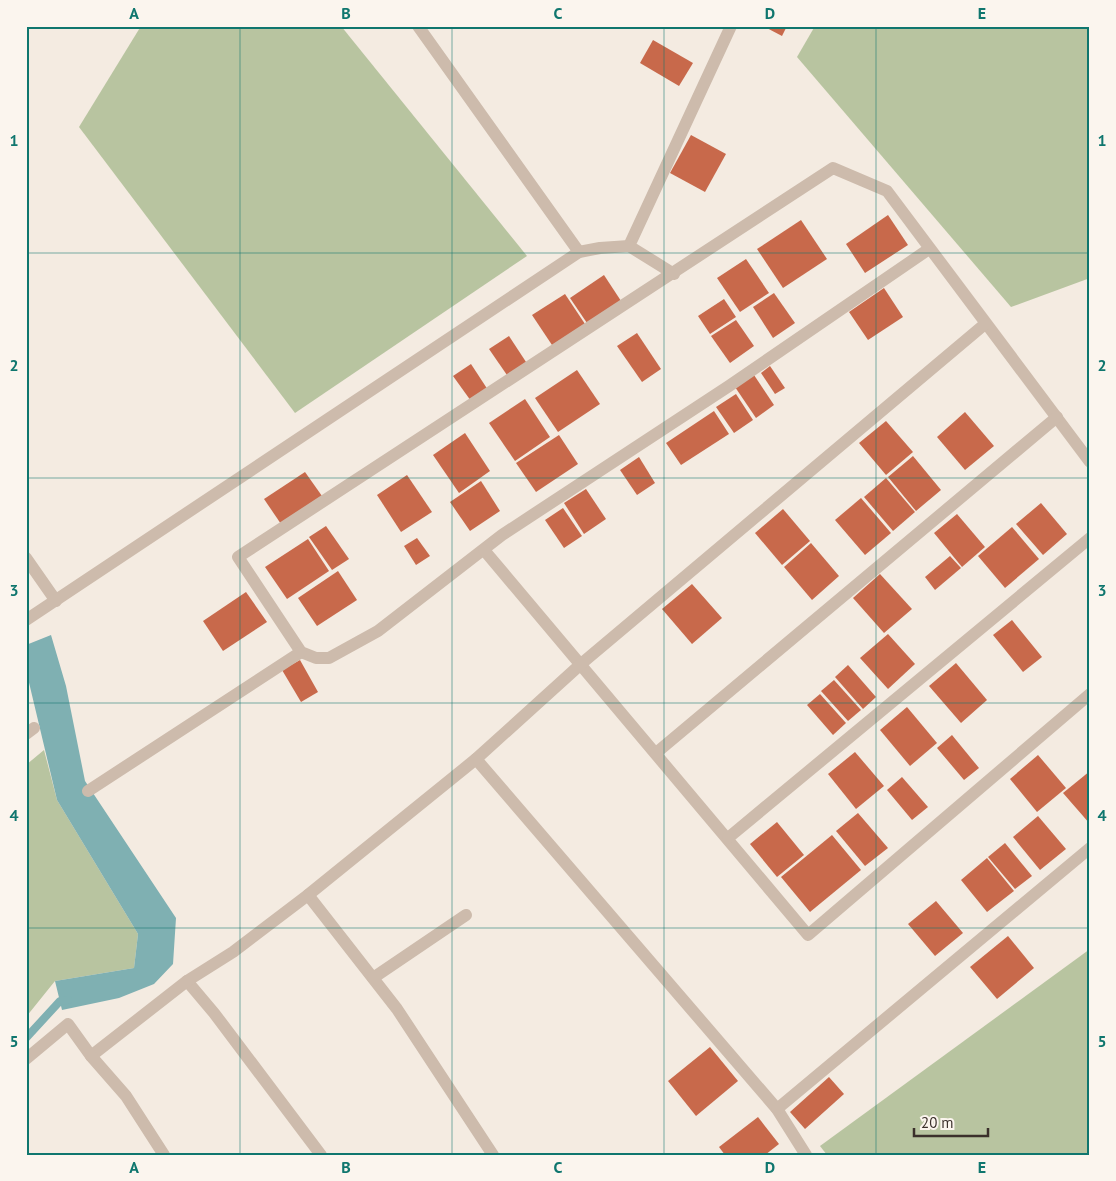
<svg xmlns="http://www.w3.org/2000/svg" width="1116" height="1181" viewBox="0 0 1116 1181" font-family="'PT Sans',sans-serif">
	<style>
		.green { fill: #b8c4a0 }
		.water { fill: #7fb0b2 }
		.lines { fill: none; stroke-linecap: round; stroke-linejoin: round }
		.stream { stroke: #7fb0b2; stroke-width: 8 }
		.building { fill: #c8694b }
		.minor { stroke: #cdbbac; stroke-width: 12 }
		.grid { fill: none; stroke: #0f766e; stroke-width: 1; stroke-opacity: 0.55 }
		.neatline { fill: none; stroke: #0f766e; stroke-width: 2 }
		.grid-label { font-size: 16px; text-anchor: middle; font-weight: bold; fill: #0f766e }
	</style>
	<rect width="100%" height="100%" fill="#f4ebe1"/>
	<!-- green -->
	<g class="green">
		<path d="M141 26H341L527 256 295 413 79 127Z"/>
		<path d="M815 26H1090V278L1011 307 797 57Z"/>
		<path d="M44 750 57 800 138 934 134 968 55 981 26 1017V765Z"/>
		<path d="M1090 949V1155H827L820 1146Z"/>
	</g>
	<!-- water -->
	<path class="water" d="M51 635 66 686 85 781 176 918 173 964 154 984 119 998 62 1010 55 981 134 968 138 934 57 800 26 670V645Z"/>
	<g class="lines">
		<!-- stream -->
		<path class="stream" d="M26 1038 60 1001 68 1000"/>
	</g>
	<!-- building -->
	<g class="building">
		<path d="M763 26H787L782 36Z"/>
		<path d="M653 40 693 63 679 86 640 63Z"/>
		<path d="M691 135 726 154 705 192 670 173Z"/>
		<path d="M888 215 908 245 865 273 846 244Z"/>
		<path d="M801 220 827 259 783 288 757 249Z"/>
		<path d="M746 259 769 293 740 312 717 278Z"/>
		<path d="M604 275 623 304 589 326 570 298Z"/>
		<path d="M884 288 903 317 868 340 849 312Z"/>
		<path d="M774 293 795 323 773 338 753 307Z"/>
		<path d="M565 294 587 327 554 348 532 315Z"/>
		<path d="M724 299 736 317 710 334 698 316Z"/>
		<path d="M736 320 754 346 730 363 711 336Z"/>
		<path d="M637 333 661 369 642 382 617 346Z"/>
		<path d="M509 336 528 365 509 378 489 349Z"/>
		<path d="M471 364 488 390 471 401 453 376Z"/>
		<path d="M770 366 785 388 775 394 761 373Z"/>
		<path d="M577 370 600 404 558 432 535 398Z"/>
		<path d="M754 375 774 405 756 418 735 387Z"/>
		<path d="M736 394 753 420 734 433 716 407Z"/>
		<path d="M525 399 550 437 515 461 489 423Z"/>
		<path d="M714 411 729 434 681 465 666 443Z"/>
		<path d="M965 412 994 446 965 470 937 437Z"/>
		<path d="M886 421 913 452 886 475 859 443Z"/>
		<path d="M465 433 490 471 459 493 433 455Z"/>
		<path d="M559 435 578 464 536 492 516 463Z"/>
		<path d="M913 456 941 490 916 511 888 477Z"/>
		<path d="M639 457 655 483 637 495 620 470Z"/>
		<path d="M305 472 322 496 281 524 264 499Z"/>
		<path d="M407 475 432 512 401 532 377 495Z"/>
		<path d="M886 478 915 512 893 531 864 497Z"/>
		<path d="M481 481 500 511 470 531 450 502Z"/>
		<path d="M586 489 606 519 584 534 564 503Z"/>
		<path d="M861 498 891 533 865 555 835 520Z"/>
		<path d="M1041 503 1067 534 1043 555 1016 524Z"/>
		<path d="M563 508 582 536 564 548 545 520Z"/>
		<path d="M783 509 810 541 782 565 755 533Z"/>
		<path d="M957 514 985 547 962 567 934 533Z"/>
		<path d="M326 526 349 559 332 570 309 537Z"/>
		<path d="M1012 527 1039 559 1005 588 978 556Z"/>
		<path d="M417 538 430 556 416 565 404 546Z"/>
		<path d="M308 539 329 571 287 599 265 567Z"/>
		<path d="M811 543 839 576 812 600 784 567Z"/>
		<path d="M950 556 961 568 935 590 925 577Z"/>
		<path d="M338 571 357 600 317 626 298 598Z"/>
		<path d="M880 574 912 609 884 633 853 598Z"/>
		<path d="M692 584 722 618 692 644 662 609Z"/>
		<path d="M246 592 267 622 223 651 203 621Z"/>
		<path d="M1012 620 1042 657 1023 672 993 635Z"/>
		<path d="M888 634 915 664 888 689 860 658Z"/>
		<path d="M300 660 318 692 301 702 282 670Z"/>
		<path d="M956 663 987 700 961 723 929 686Z"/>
		<path d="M848 665 876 697 863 709 835 677Z"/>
		<path d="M834 680 861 710 848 721 821 691Z"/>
		<path d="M820 694 846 723 833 735 807 705Z"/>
		<path d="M907 707 937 743 910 766 880 730Z"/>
		<path d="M952 735 979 768 964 780 937 748Z"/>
		<path d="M855 752 884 786 856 809 828 774Z"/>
		<path d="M1038 755 1066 788 1037 812 1010 779Z"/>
		<path d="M1090 771V824L1063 793Z"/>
		<path d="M902 777 928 807 912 820 887 790Z"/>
		<path d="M858 813 888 848 865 866 836 831Z"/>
		<path d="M1038 816 1066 849 1040 870 1013 837Z"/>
		<path d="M777 822 804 855 777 877 750 844Z"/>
		<path d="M832 835 861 870 810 912 781 877Z"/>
		<path d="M1005 843 1032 876 1015 889 988 857Z"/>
		<path d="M987 858 1014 891 987 912 961 880Z"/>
		<path d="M936 901 963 933 935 956 908 924Z"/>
		<path d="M1008 936 1034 968 997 999 970 967Z"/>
		<path d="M710 1047 738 1081 696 1116 668 1081Z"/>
		<path d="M829 1077 844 1094 805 1129 790 1112Z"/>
		<path d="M758 1117 779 1144 765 1155H725L719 1147Z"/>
	</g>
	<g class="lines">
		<!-- minor -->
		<g class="minor">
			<path d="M418 26 579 252"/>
			<path d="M929 249 729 386 502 535 378 631 329 658H316L301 652 238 557 833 168 887 191 1090 462"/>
			<path d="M674 274 629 246 731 26"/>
			<path d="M484 550 808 935 1090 694"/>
			<path d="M26 558 56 601"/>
			<path d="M26 620 579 252 600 248 629 246"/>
			<path d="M26 734 34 728"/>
			<path d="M656 753 1057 417"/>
			<path d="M476 759 777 1109 806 1155"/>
			<path d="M88 791 301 652"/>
			<path d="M728 838 1090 538"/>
			<path d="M308 895 397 1009 493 1155"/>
			<path d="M373 978 466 915"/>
			<path d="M187 981 214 1013 321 1155"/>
			<path d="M91 1056 187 981 233 952 308 895 476 759 581 664 985 324"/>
			<path d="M26 1059 68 1024 91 1056 126 1096 164 1155"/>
			<path d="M777 1109 1090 848"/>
		</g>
	</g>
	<!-- grid -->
	<path class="grid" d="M240 26V1155M452 26V1155M664 26V1155M876 26V1155M26 253H1090M26 478H1090M26 703H1090M26 928H1090"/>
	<!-- border -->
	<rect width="1116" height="1181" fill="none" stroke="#fbf5ee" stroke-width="55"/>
	<!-- scale -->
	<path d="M914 1128v8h74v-8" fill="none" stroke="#3b302b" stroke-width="2.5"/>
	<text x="921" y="1128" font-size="15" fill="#3b302b" stroke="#fbf5ee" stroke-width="4" paint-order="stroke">20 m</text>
	<rect x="28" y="28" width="1060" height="1126" class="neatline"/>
	<g class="grid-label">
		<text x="134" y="19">A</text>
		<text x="346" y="19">B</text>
		<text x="558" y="19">C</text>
		<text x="770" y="19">D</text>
		<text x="982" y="19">E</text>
		<text x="14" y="146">1</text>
		<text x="1102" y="146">1</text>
		<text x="14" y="371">2</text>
		<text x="1102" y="371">2</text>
		<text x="14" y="596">3</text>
		<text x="1102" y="596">3</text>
		<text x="14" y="821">4</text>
		<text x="1102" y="821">4</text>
		<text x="14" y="1047">5</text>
		<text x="1102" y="1047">5</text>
		<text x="134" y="1173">A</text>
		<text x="346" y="1173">B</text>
		<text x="558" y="1173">C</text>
		<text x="770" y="1173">D</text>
		<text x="982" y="1173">E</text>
	</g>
</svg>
